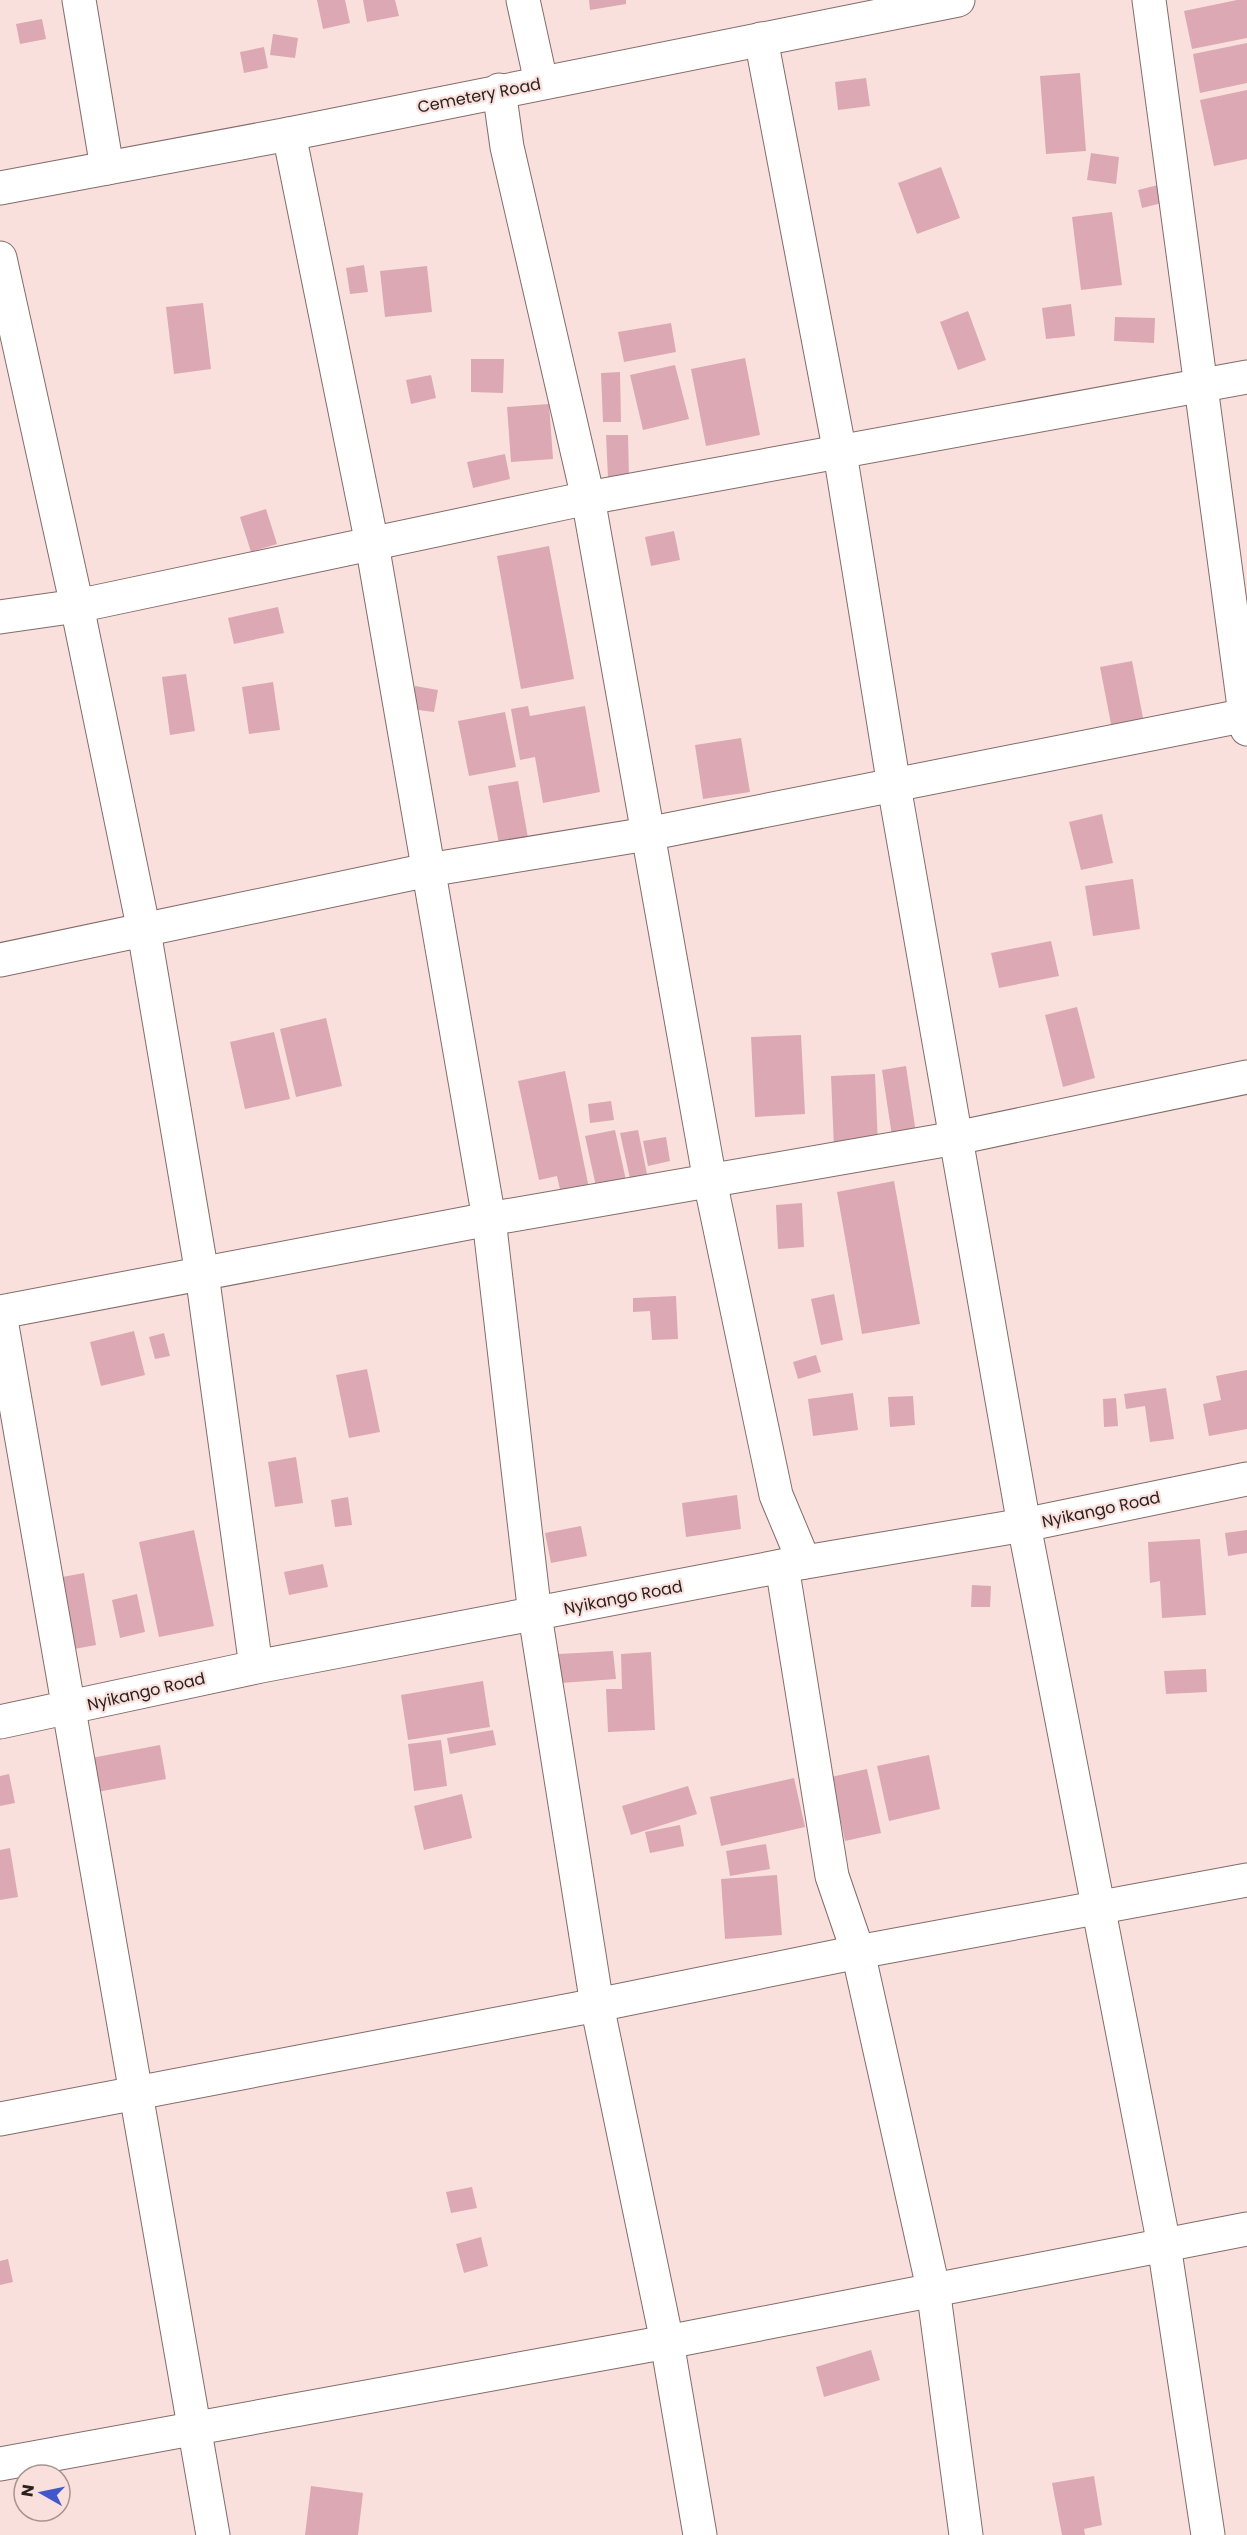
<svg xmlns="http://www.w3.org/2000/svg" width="1247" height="2535" viewBox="0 0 1247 2535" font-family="Poppins,sans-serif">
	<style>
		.building { fill: #dba8b3 }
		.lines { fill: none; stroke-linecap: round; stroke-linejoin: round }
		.street-casing { stroke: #826c69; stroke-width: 35 }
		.street { stroke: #fff; stroke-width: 33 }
		.labels { text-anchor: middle; stroke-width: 4.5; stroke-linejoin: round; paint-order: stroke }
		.street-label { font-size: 16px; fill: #2a211f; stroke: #fae0dd }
	</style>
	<rect width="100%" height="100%" fill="#fae0dd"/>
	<!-- building -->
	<g class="building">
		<path d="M317 0H345L350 23 323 29Z"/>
		<path d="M363 0H395L399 16 367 22Z"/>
		<path d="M589 0H626V4L590 10Z"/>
		<path d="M1237 0H1247V38L1192 49 1184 11Z"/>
		<path d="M42 19 46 39 20 44 16 24Z"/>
		<path d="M273 34 298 38 295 58 270 55Z"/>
		<path d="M1247 43V83L1200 93 1193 54Z"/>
		<path d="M264 47 268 68 244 73 240 52Z"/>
		<path d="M1080 73 1086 151 1046 154 1040 76Z"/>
		<path d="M866 78 870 106 838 110 835 82Z"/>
		<path d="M1247 90V159L1214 166 1200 100Z"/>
		<path d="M1091 153 1119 157 1116 184 1087 180Z"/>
		<path d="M941 167 960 218 917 234 898 183Z"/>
		<path d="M1158 185 1162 203 1142 208 1138 190Z"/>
		<path d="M1112 212 1122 285 1081 290 1072 217Z"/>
		<path d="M364 265 368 292 350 294 346 268Z"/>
		<path d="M427 266 432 312 385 317 380 271Z"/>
		<path d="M203 303 211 369 174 374 166 307Z"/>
		<path d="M1071 304 1075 336 1046 339 1042 308Z"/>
		<path d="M968 311 986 360 958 370 940 322Z"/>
		<path d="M1115 317 1155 318 1154 343 1114 341Z"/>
		<path d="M671 323 676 352 624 362 618 332Z"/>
		<path d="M745 358 760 435 706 446 691 369Z"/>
		<path d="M471 359H504L503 393 471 392Z"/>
		<path d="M675 365 689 419 643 430 630 375Z"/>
		<path d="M620 372 621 422H603L601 373Z"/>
		<path d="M431 375 436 398 411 404 406 380Z"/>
		<path d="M549 404 553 459 511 462 507 407Z"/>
		<path d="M606 435H628L629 477 608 478Z"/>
		<path d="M505 454 510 479 473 488 467 462Z"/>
		<path d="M266 509 277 544 251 552 240 517Z"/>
		<path d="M674 531 680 560 651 566 645 537Z"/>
		<path d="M549 546 574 679 521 689 497 556Z"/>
		<path d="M278 607 284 633 234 644 228 618Z"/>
		<path d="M1132 661 1144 723 1112 729 1100 667Z"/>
		<path d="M186 674 195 731 170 735 162 677Z"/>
		<path d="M273 682 280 730 249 734 242 687Z"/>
		<path d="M415 686 438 690 434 712 411 709Z"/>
		<path d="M528 706 530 716 585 706 600 792 543 803 535 757 520 760 511 709Z"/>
		<path d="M505 712 516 767 469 776 458 721Z"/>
		<path d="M741 738 750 792 703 799 695 745Z"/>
		<path d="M518 781 528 838 499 844 488 786Z"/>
		<path d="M1102 814 1113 863 1081 870 1069 822Z"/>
		<path d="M1133 879 1140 929 1093 936 1085 886Z"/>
		<path d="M1051 941 1059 976 999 988 991 953Z"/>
		<path d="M1077 1007 1095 1078 1063 1087 1045 1015Z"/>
		<path d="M326 1018 342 1086 296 1097 280 1029Z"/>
		<path d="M274 1032 290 1099 245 1109 230 1042Z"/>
		<path d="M801 1035 805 1114 755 1117 751 1037Z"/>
		<path d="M906 1066 916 1133 892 1136 882 1070Z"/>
		<path d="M565 1071 590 1193 562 1198 557 1176 539 1180 518 1081Z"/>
		<path d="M875 1074 878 1146 834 1148 831 1076Z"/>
		<path d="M611 1101 614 1120 590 1123 588 1104Z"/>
		<path d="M615 1130 627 1185 597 1191 585 1136Z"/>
		<path d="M638 1130 648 1179 631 1183 620 1133Z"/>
		<path d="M666 1137 670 1161 648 1166 643 1141Z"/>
		<path d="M894 1181 920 1324 862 1334 837 1192Z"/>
		<path d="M802 1203 804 1247 778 1249 776 1205Z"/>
		<path d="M834 1294 843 1340 821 1345 811 1299Z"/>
		<path d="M676 1296 678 1339 652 1340 650 1311 633 1312V1298Z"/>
		<path d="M134 1331 145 1375 101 1386 90 1342Z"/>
		<path d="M164 1333 170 1356 155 1359 149 1337Z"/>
		<path d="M816 1355 821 1372 798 1379 793 1362Z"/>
		<path d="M367 1369 380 1432 349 1438 336 1375Z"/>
		<path d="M1247 1370V1429L1209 1436 1203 1404 1221 1400 1216 1376Z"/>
		<path d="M1166 1388 1174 1439 1150 1442 1145 1406 1126 1409 1124 1394Z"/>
		<path d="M853 1393 858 1430 813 1436 808 1399Z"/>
		<path d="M913 1396 915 1425 890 1427 888 1397Z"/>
		<path d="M1116 1398 1118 1426 1104 1427 1103 1399Z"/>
		<path d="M296 1457 303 1503 275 1507 268 1462Z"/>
		<path d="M737 1495 741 1529 686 1537 682 1503Z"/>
		<path d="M348 1497 352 1525 335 1527 331 1500Z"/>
		<path d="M581 1526 587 1556 551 1563 545 1533Z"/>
		<path d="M194 1530 214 1626 159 1637 139 1542Z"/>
		<path d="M1247 1530V1553L1228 1556 1225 1533Z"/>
		<path d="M1200 1539 1206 1615 1162 1618 1160 1581 1150 1583 1148 1542Z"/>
		<path d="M323 1564 328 1587 289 1595 284 1572Z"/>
		<path d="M84 1573 96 1645 69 1650 57 1578Z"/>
		<path d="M972 1585 991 1586 990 1607H971Z"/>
		<path d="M137 1594 145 1632 120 1638 112 1600Z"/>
		<path d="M613 1651 616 1679 561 1683 559 1654Z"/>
		<path d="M651 1652 655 1730 608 1732 606 1689H622L621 1654Z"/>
		<path d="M1206 1669 1207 1692 1166 1694 1164 1671Z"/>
		<path d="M483 1681 490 1727 408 1740 401 1695Z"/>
		<path d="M493 1730 496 1745 450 1754 447 1738Z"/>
		<path d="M441 1740 447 1786 414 1791 408 1744Z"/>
		<path d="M160 1745 166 1779 92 1793 86 1759Z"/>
		<path d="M929 1755 940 1809 889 1821 877 1766Z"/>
		<path d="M867 1769 881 1833 845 1841 831 1777Z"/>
		<path d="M9 1774 15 1803 0 1806V1776Z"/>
		<path d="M794 1778 805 1827 721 1846 710 1797Z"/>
		<path d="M688 1786 697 1814 631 1835 622 1806Z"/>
		<path d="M462 1794 472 1838 424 1850 414 1806Z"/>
		<path d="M680 1825 684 1846 650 1853 645 1832Z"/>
		<path d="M766 1844 770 1869 730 1876 726 1851Z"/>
		<path d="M10 1848 18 1897 0 1900V1850Z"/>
		<path d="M777 1875 782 1935 725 1939 721 1879Z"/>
		<path d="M472 2187 477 2208 451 2213 446 2192Z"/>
		<path d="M481 2237 488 2266 464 2273 456 2244Z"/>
		<path d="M8 2259 13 2282 0 2285V2261Z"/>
		<path d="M871 2350 880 2380 824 2397 816 2367Z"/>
		<path d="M1094 2476 1102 2525 1084 2529 1085 2535H1062L1052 2483Z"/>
		<path d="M311 2486 363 2493 358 2535H305Z"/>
	</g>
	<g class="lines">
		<defs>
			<g id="street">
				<path d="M79 0 107 168"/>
				<path d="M523 0 541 82"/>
				<path d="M1149 0 1247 729"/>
				<path d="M761 39 840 453 894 786 1024 1525 1164 2245 1208 2535"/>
				<path d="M499 90 507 147 588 498 710 1181 776 1495 804 1562"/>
				<path d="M289 134 372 544 489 1219 535 1615 597 2005 667 2342 700 2535"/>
				<path d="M0 188 289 134 958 0"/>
				<path d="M0 258 77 606 144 931 202 1274 256 1667"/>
				<path d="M0 617 77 606 588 498 1247 377"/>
				<path d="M0 960 428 870 647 834 1247 715"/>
				<path d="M0 1312 489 1219 956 1138 1247 1077"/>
				<path d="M0 1314 213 2535"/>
				<path d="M782 1566 832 1876 858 1952 933 2288 966 2535"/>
				<path d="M0 1722 256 1667 782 1566 1024 1525 1247 1479"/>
				<path d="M0 2119 597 2005 858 1952 1247 1880"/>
				<path d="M0 2464 667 2342 1247 2229"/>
			</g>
		</defs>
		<!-- street casing -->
		<use href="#street" class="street-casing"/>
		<!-- street -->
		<use href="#street" class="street"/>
	</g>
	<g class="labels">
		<!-- street labels -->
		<g class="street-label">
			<text transform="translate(479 95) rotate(-11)" y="6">Cemetery Road</text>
			<text transform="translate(1101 1509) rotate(-12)" y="6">Nyikango Road</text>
			<text transform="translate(623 1597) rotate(-11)" y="6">Nyikango Road</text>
			<text transform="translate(146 1691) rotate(-13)" y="6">Nyikango Road</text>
		</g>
	</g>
	<!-- north arrow -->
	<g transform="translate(42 2493) rotate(279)"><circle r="28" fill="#fae0dd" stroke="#a79491" stroke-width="1.5"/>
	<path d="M0-4.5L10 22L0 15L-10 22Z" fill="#4157ca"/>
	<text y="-9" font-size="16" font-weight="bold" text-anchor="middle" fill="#2a211f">N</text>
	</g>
</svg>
